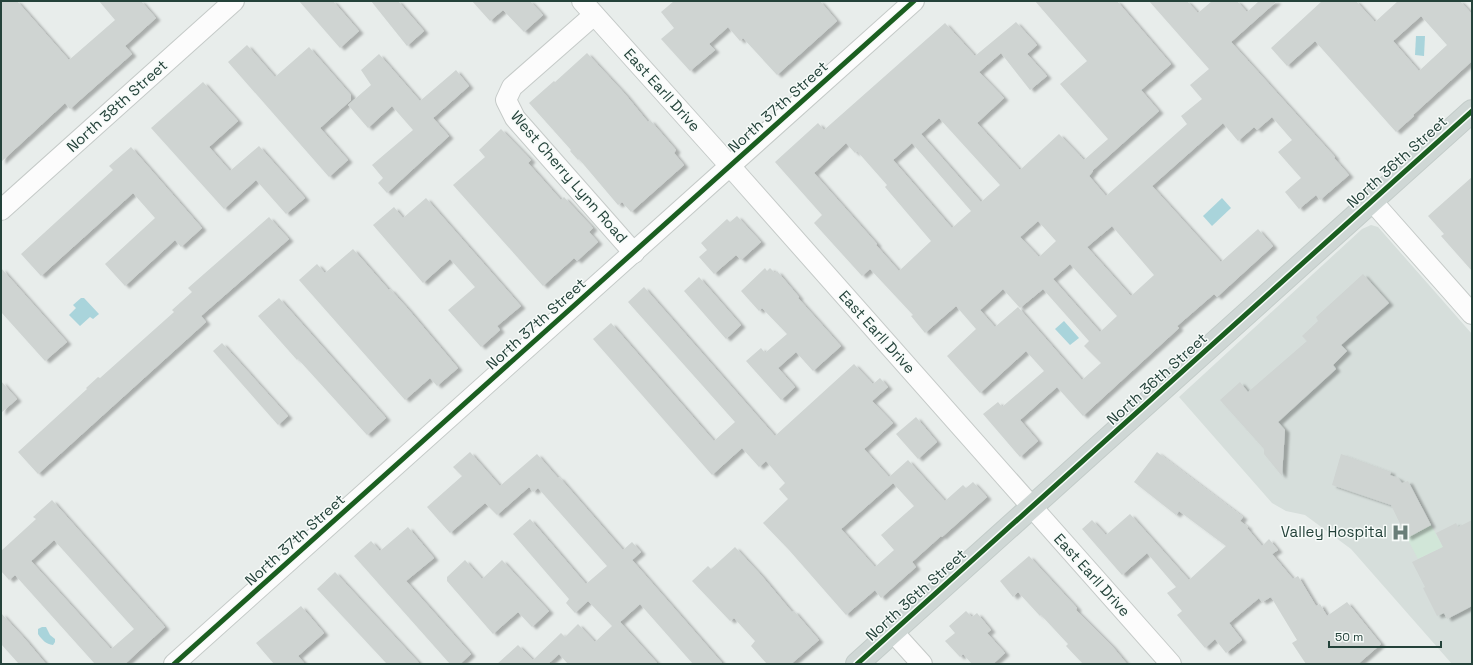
<svg xmlns="http://www.w3.org/2000/svg" width="1473" height="665" viewBox="0 0 1473 665" font-family="'Space Grotesk',sans-serif">
	<style>
		.built { fill: #d6dedb }
		.green { fill: #d1e6d8 }
		.water { fill: #a9d4db }
		.building { fill: #cfd4d2; fill-rule: evenodd; filter: url(#shadow) }
		.lines { fill: none; stroke-linecap: round; stroke-linejoin: round }
		.minor-casing { stroke: #c5cac8; stroke-width: 22 }
		.major-casing { stroke: #c3ccc9; stroke-width: 24 }
		.minor { stroke: #fcfcfc; stroke-width: 20 }
		.major { stroke: #cfd7d5; stroke-width: 22 }
		.cycleway-casing { stroke: #f7fbf9; stroke-width: 8 }
		.cycleway { stroke: #1b5e20; stroke-width: 5 }
		.labels { text-anchor: middle; stroke-width: 3; stroke-linejoin: round; paint-order: stroke }
		.street-label { font-size: 15px; fill: #24423a; stroke: #f7fbf9 }
		.poi-label { font-size: 15px; fill: #24423a; stroke: #f7fbf9; text-anchor: end }
	</style>
	<defs>
		<filter id="shadow"><feDropShadow dx="4.5" dy="2.5" stdDeviation="1" flood-color="#0004"/></filter>
	</defs>
	<rect width="100%" height="100%" fill="#e8edeb"/>
	<!-- built -->
	<path class="built" d="M1371 225 1378 227 1472 334V664H1452L1351 549 1305 515 1286 511 1272 503 1179 397 1362 229Z"/>
	<!-- green -->
	<path class="green" d="M1431 525 1443 547 1418 559 1407 538Z"/>
	<!-- water -->
	<g class="water">
		<path d="M1416 36H1425L1424 56 1415 55Z"/>
		<path d="M1222 198 1231 208 1212 226 1203 216Z"/>
		<path d="M81 298H84L99 314 93 319 90 317 80 326 69 315 76 308 73 305Z"/>
		<path d="M1064 321 1079 338 1070 345 1055 329Z"/>
		<path d="M42 627H46L50 635 55 639V642L53 645C46 644 42 640 38 634V629Z"/>
	</g>
	<!-- building -->
	<g class="building">
		<path d="M1 1H17L69 60 115 20 99 1H141L156 18 125 46 132 54 70 109 65 103 1 162Z"/>
		<path d="M299 1H333L359 31 340 48Z"/>
		<path d="M371 1H398L424 31 407 46Z"/>
		<path d="M472 1H530L543 15 524 32 503 10 490 21Z"/>
		<path d="M674 1H820L837 21 777 75 743 38 740 41 728 27 709 44 715 50 690 71 661 39 674 28 661 12Z"/>
		<path d="M1035 1H1117L1171 64 1141 90 1159 111 1093 170V171L1089 176 1106 196 1187 124 1181 116 1202 99 1190 85 1209 69 1149 1H1187L1198 13 1212 1H1237L1247 12 1259 1H1277L1231 42 1335 157 1334 158 1349 175 1320 200 1316 195 1299 209 1285 192 1301 178 1278 152 1292 140 1272 117 1257 130 1254 127 1238 141 1223 123 1152 186 1221 262 1258 229 1273 246 1217 297 1214 294 1177 326 1179 328 1083 416 1057 387 1020 420 1038 441 1020 457 983 414 998 402 1002 407 1044 371 1026 351 980 393 947 356 976 329 956 306 925 333 911 316 913 315 870 269 862 276 814 223 822 215 775 162 818 123 824 130 945 23 975 56 1016 22 1037 45 1027 54 1047 76 1030 90 1001 53 979 72 1004 98 977 123 1020 170 1059 134 1084 160 1108 139 1060 84 1087 61ZM939 118 1000 185 981 202 921 134ZM846 143 855 153 857 151 887 185 885 187 931 241 899 271 876 245 877 244 814 173ZM912 143 971 211 952 228 893 160ZM1038 221 1056 241 1039 257 1020 237ZM1112 226 1154 275 1131 296 1087 247ZM1070 264 1117 316 1100 332 1053 279ZM1003 289 1020 308 1043 289 1089 341 1084 346 1101 363 1082 380 1018 307 995 327 980 310Z"/>
		<path d="M1322 1H1356L1375 22 1398 1H1460L1472 14V61L1413 115 1414 116 1396 132 1315 41 1287 66 1271 48ZM1421 16 1447 45 1419 71 1393 41Z"/>
		<path d="M247 45 275 77 309 47 351 95V100L320 128 348 160 329 177 228 62Z"/>
		<path d="M587 53 625 94 648 122 650 120 676 150 674 153 684 165 631 212 622 202 618 205 579 159 578 160 570 151 571 150 529 103 554 81 555 82Z"/>
		<path d="M379 54 420 101 456 70 469 86 433 118 449 136 387 193 378 183 383 178 372 165 413 130 392 106 368 128 348 105 371 85 361 70Z"/>
		<path d="M203 82 238 121 209 147 230 171 259 146 305 198 286 214 256 180 224 209 151 128Z"/>
		<path d="M501 129 531 160 528 163 561 200 564 197 593 228 589 232 598 242 577 261 574 258 543 286 453 185 485 157 479 150Z"/>
		<path d="M131 147 202 228 181 247 175 240 125 286 105 264 155 218 133 193 41 276 21 254 113 170 109 166Z"/>
		<path d="M1472 177V271L1441 236 1444 234 1428 216Z"/>
		<path d="M426 198 521 306 497 326 500 330 481 347 448 310 475 287 450 259 423 283 373 225 394 207 403 218Z"/>
		<path d="M737 216 761 242 741 260 736 255 714 274 699 257 707 250 701 243 727 219 730 222Z"/>
		<path d="M269 217 289 239 201 316 206 322 38 474 18 452 87 389 86 388 98 377 100 378 174 312 172 310 192 292 188 288Z"/>
		<path d="M353 249 389 290 390 289 408 309 458 368 437 386 430 378 405 400 299 280 317 264 325 273Z"/>
		<path d="M1 268 67 342 45 361 1 312Z"/>
		<path d="M765 268 767 271 770 268 775 273 777 271 799 297 798 298 841 346 813 371 796 352 778 368 795 387 781 400 746 361 761 348 765 353 787 334 762 308 759 311 741 291Z"/>
		<path d="M1363 274 1389 303 1341 345 1347 351 1333 365 1336 369 1278 422 1285 430 1282 476 1264 454V449L1220 400 1240 382 1248 392 1307 341 1302 336 1318 321 1316 317Z"/>
		<path d="M699 277 741 325 726 339 684 291Z"/>
		<path d="M644 287 775 436 854 364 873 384 880 378 888 387 872 401 893 423 864 449 889 477 908 460 945 501 963 485 966 488 973 482 987 497 942 537 941 536 912 562 916 567 881 598 875 590 846 615 789 550 763 523 788 499 779 489 785 483 766 461 759 467 742 448 712 475 593 339 611 323 714 441 735 422 628 302ZM893 483 914 506 881 535 894 550 875 567 841 529Z"/>
		<path d="M279 298 386 418 367 435 298 359 297 360 258 316Z"/>
		<path d="M222 343 288 416 278 425 213 351Z"/>
		<path d="M1 381 17 399 1 413Z"/>
		<path d="M916 417 937 442 918 459 896 434Z"/>
		<path d="M470 452 500 486 537 454 558 478 559 477 623 550 632 542 641 552 632 560 723 664H693L640 604 620 622 658 664H568L559 654 548 664H497L518 645 533 660 561 633 565 637 578 624 595 642 612 626 588 601 575 613 566 603 569 599 513 534 530 519 586 584 607 566 538 488 533 492 529 487 497 515 485 503 450 533 427 507 462 476 453 467Z"/>
		<path d="M1157 452 1243 517 1240 521 1248 527 1247 528 1262 546 1269 539 1278 550 1272 554 1293 579 1298 576 1316 606 1320 604 1327 616 1347 602 1381 644 1358 664H1306L1292 643 1297 640 1271 597 1262 602 1259 598 1229 623 1242 640 1226 653 1215 639 1205 648 1177 615 1182 611 1167 593 1176 587 1147 553 1122 575 1082 529 1092 520 1106 535 1130 514 1189 580 1226 546 1179 511 1176 515 1134 482Z"/>
		<path d="M1341 454 1391 472 1390 475 1398 478 1402 483 1408 481 1431 525 1407 538 1391 505 1332 485Z"/>
		<path d="M52 500 165 627 125 664H95L15 575 9 580 1 571V551L36 519 33 517ZM54 540 134 629 111 649 31 561Z"/>
		<path d="M1472 520V606L1447 619 1444 613 1437 616 1423 588 1425 587 1412 562 1443 547 1436 533 1456 523 1458 527Z"/>
		<path d="M408 527 434 558 406 581 471 654 460 664H450L354 556 371 541 380 551Z"/>
		<path d="M735 547 761 575 792 612 794 611 819 640 791 664H767L751 646 755 641 734 618 730 621 692 581 708 566 711 569Z"/>
		<path d="M1029 556 1077 608 1076 610 1112 646 1127 664H1083L1066 646 1068 644 1041 615 1040 616 1018 592 1013 597 1000 581Z"/>
		<path d="M465 560 482 579 502 560 549 611 532 627 518 612 493 634 447 581V577Z"/>
		<path d="M335 572 420 664H387L317 589Z"/>
		<path d="M301 606 324 633 298 656 305 664H274L256 643Z"/>
		<path d="M966 611 972 617 977 613 991 630 987 633 1005 653 993 664H972L963 654 960 657 945 641 955 633 949 626Z"/>
		<path d="M1 613 25 639 46 664H19L1 644Z"/>
	</g>
	<g class="lines">
		<defs>
			<g id="minor">
				<path d="M582 1 730 166 1171 664"/>
				<path d="M594 15 512 87 506 100 515 118 634 253"/>
				<path d="M1372 201 1472 314"/>
				<path d="M1 210 234 1"/>
				<path d="M893 632 922 664"/>
				<path d="M174 664 914 1"/>
			</g>
			<path id="major" d="M857 664 1472 111"/>
		</defs>
		<!-- minor casing -->
		<use href="#minor" class="minor-casing"/>
		<!-- major casing -->
		<use href="#major" class="major-casing"/>
		<!-- minor -->
		<use href="#minor" class="minor"/>
		<!-- major -->
		<use href="#major" class="major"/>
		<defs>
			<g id="cycleway">
				<path d="M174 664 914 1"/>
				<path d="M857 664 1472 111"/>
			</g>
		</defs>
		<!-- cycleway casing -->
		<use href="#cycleway" class="cycleway-casing"/>
		<!-- cycleway -->
		<use href="#cycleway" class="cycleway"/>
	</g>
	<!-- icons -->
	<defs>
		<symbol id="hospital-bare" viewBox="-9 -9 18 18"><path d="M-5-5h3v3.5h4V-5h3V5h-3V1.5h-4V5h-3Z" fill="#697e78" stroke="#f7fbf9" stroke-width="2.5" paint-order="stroke"/></symbol>
	</defs>
	<g fill-rule="evenodd">
		<use href="#hospital-bare" x="1388" y="520" width="25" height="25"/>
	</g>
	<g class="labels">
		<!-- street labels -->
		<g class="street-label">
			<text transform="translate(662 90) rotate(48)" y="5">East Earll Drive</text>
			<text transform="translate(117 106) rotate(-42)" y="5">North 38th Street</text>
			<text transform="translate(778 107) rotate(-42)" y="5">North 37th Street</text>
			<text transform="translate(1397 162) rotate(-42)" y="5">North 36th Street</text>
			<text transform="translate(569 177) rotate(49)" y="5">West Cherry Lynn Road</text>
			<text transform="translate(536 324) rotate(-42)" y="5">North 37th Street</text>
			<text transform="translate(877 332) rotate(48)" y="5">East Earll Drive</text>
			<text transform="translate(1157 379) rotate(-42)" y="5">North 36th Street</text>
			<text transform="translate(295 540) rotate(-42)" y="5">North 37th Street</text>
			<text transform="translate(1092 575) rotate(48)" y="5">East Earll Drive</text>
			<text transform="translate(916 595) rotate(-42)" y="5">North 36th Street</text>
		</g>
		<!-- poi labels -->
		<g class="poi-label">
			<text x="1387" y="537">Valley Hospital</text>
		</g>
	</g>
	<!-- border -->
	<rect width="1473" height="665" fill="none" stroke="#24423a" stroke-width="4"/>
	<!-- scale -->
	<path d="M1329 641v6h112v-6" fill="none" stroke="#24423a" stroke-width="2"/>
	<text x="1335" y="641" font-size="12" fill="#24423a" stroke="#f7fbf9" stroke-width="3" paint-order="stroke">50 m</text>
</svg>
